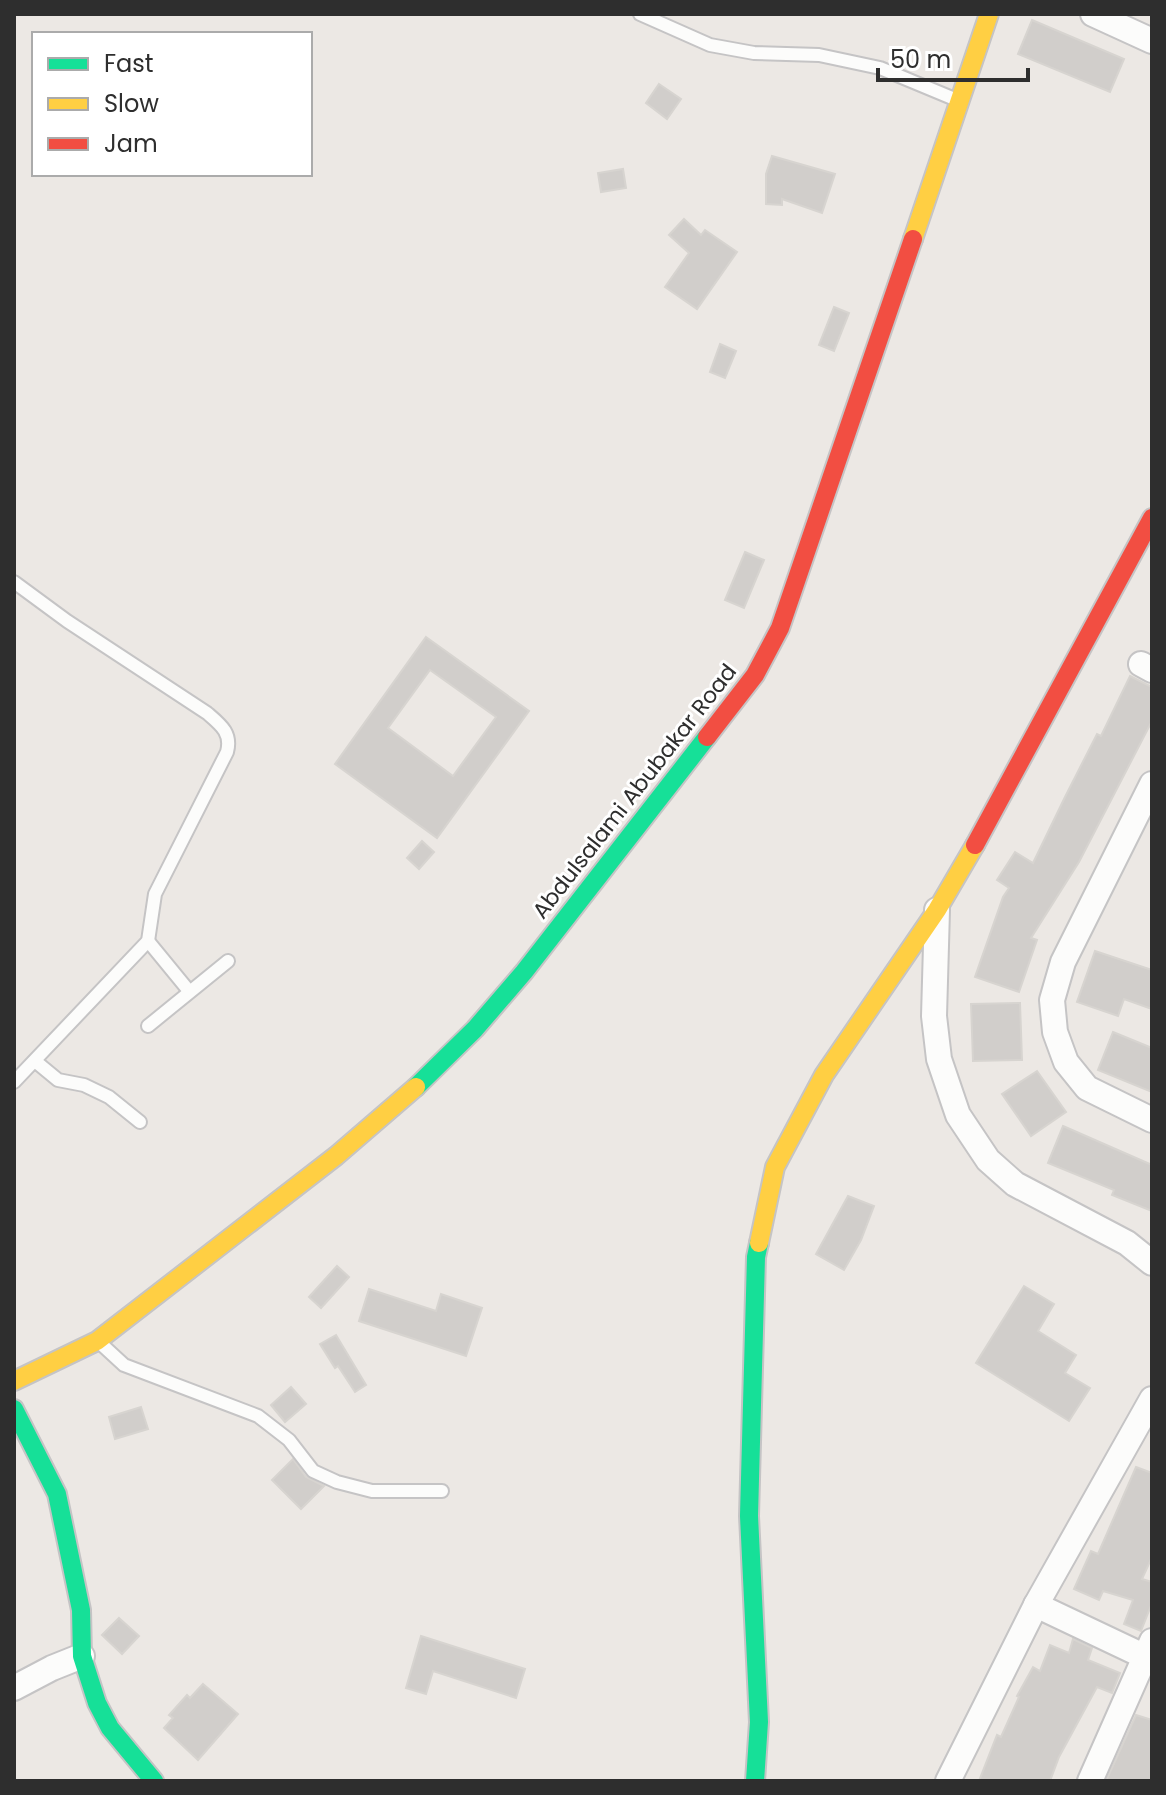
<svg xmlns="http://www.w3.org/2000/svg" width="1166" height="1795" viewBox="0 0 1166 1795" font-family="Poppins,sans-serif">
	<style>
		.building { fill: #d1cecb; stroke: #d7d4d0; stroke-width: 2; fill-rule: evenodd }
		.lines { fill: none; stroke-linecap: round; stroke-linejoin: round }
		.lane-casing { stroke: #c5c4c5; stroke-width: 16 }
		.street-casing { stroke: #c5c4c5; stroke-width: 28 }
		.fast-casing { stroke: #c5c4c5; stroke-width: 22 }
		.slow-casing { stroke: #c5c4c5; stroke-width: 22 }
		.jam-casing { stroke: #c5c4c5; stroke-width: 22 }
		.lane { stroke: #fcfcfb; stroke-width: 12 }
		.street { stroke: #fcfcfb; stroke-width: 24 }
		.fast { stroke: #16e098; stroke-width: 18 }
		.slow { stroke: #ffcf43; stroke-width: 18 }
		.jam { stroke: #f24e42; stroke-width: 18 }
		.labels { text-anchor: middle; stroke-width: 6; stroke-linejoin: round; paint-order: stroke }
		.street-label { font-size: 22px; fill: #2e2e2e; stroke: #fff }
	</style>
	<rect width="100%" height="100%" fill="#ece8e4"/>
	<!-- building -->
	<g class="building">
		<path d="M1032 20 1124 59 1110 92 1018 54Z"/>
		<path d="M659 84 681 99 667 119 646 103Z"/>
		<path d="M772 156 835 174 822 213 782 199V205L766 204V174Z"/>
		<path d="M623 169 626 188 601 192 598 173Z"/>
		<path d="M684 219 701 235 705 230 737 252 697 309 665 287 689 253 669 235Z"/>
		<path d="M834 307 849 313 834 351 819 345Z"/>
		<path d="M720 344 736 351 725 378 710 372Z"/>
		<path d="M745 552 764 560 744 608 725 600Z"/>
		<path d="M426 637 529 711 437 838 335 764ZM430 670 496 717 453 776 388 728Z"/>
		<path d="M1130 676 1152 687V721L1079 862 1031 938 1037 940 1019 992 975 977 1003 897 1009 888 997 880 1015 852 1033 863 1065 797 1097 734 1101 736Z"/>
		<path d="M422 841 434 852 419 869 407 858Z"/>
		<path d="M1095 951 1152 970V1009L1124 999 1118 1016 1077 1002Z"/>
		<path d="M1020 1003 1022 1060 973 1061 971 1004Z"/>
		<path d="M1113 1032 1152 1048V1092L1098 1070Z"/>
		<path d="M1037 1071 1066 1112 1031 1136 1002 1094Z"/>
		<path d="M1063 1126 1152 1165V1211L1112 1195 1114 1190 1048 1163Z"/>
		<path d="M848 1196 874 1206 861 1240 844 1270 816 1254Z"/>
		<path d="M337 1266 349 1277 321 1308 309 1297Z"/>
		<path d="M1024 1286 1054 1304 1038 1331 1076 1355 1065 1373 1090 1388 1069 1421 976 1363Z"/>
		<path d="M369 1289 436 1311 441 1294 482 1308 466 1356 359 1321Z"/>
		<path d="M336 1335 366 1385 355 1392 338 1366 335 1368 320 1344Z"/>
		<path d="M291 1387 306 1404 285 1422 271 1405Z"/>
		<path d="M141 1407 148 1429 115 1439 109 1417Z"/>
		<path d="M293 1459 306 1477 324 1486 301 1509 272 1480Z"/>
		<path d="M1136 1467 1152 1473V1557L1142 1579 1152 1582V1603L1141 1631 1124 1624 1133 1600 1103 1591 1099 1600 1074 1589 1091 1551 1098 1554Z"/>
		<path d="M119 1618 139 1636 122 1654 102 1635Z"/>
		<path d="M421 1636 525 1669 516 1698 433 1671 426 1694 406 1688Z"/>
		<path d="M1073 1639 1092 1648 1088 1660 1120 1673 1112 1693 1097 1687 1059 1757 1050 1781H979L997 1735 1001 1737 1019 1697 1017 1696 1033 1667 1040 1671 1050 1645 1069 1653Z"/>
		<path d="M203 1684 238 1714 198 1760 164 1728 173 1718 169 1715 187 1695 190 1698Z"/>
		<path d="M1136 1715 1152 1720V1781H1106Z"/>
	</g>
	<g class="lines">
		<defs>
			<g id="lane">
				<path d="M640 14 710 45 754 53 819 55 880 68 957 100"/>
				<path d="M14 582 67 621 207 713C221 725 232 733 227 752L155 894 148 941 14 1082"/>
				<path d="M148 941 189 991"/>
				<path d="M148 1026 228 961"/>
				<path d="M35 1061 58 1080 84 1085 109 1097 140 1122"/>
				<path d="M99 1342 124 1365 258 1416 289 1440 313 1471 337 1482 372 1491H442"/>
			</g>
			<g id="street">
				<path d="M1093 14 1152 41"/>
				<path d="M1141 664 1152 670"/>
				<path d="M1152 784 1063 962 1052 1000 1055 1032 1066 1062 1087 1088 1152 1120"/>
				<path d="M937 910 934 1016 939 1059 958 1115 988 1160 1015 1184 1127 1243 1152 1263"/>
				<path d="M1036 1605 1152 1660"/>
				<path d="M14 1688 52 1668 82 1656"/>
				<path d="M948 1781 1036 1605 1152 1399"/>
				<path d="M1090 1781 1152 1641"/>
			</g>
			<g id="fast">
				<path d="M416 1087 475 1029 524 972 707 737"/>
				<path d="M14 1409 57 1494 81 1610 82 1656 97 1703 110 1728 154 1781"/>
				<path d="M755 1781 759 1722 749 1516 756 1257 759 1243"/>
			</g>
			<g id="slow">
				<path d="M913 239 989 14"/>
				<path d="M759 1243 775 1167 824 1075 937 910 975 845"/>
				<path d="M14 1381 97 1341 336 1156 416 1087"/>
			</g>
			<g id="jam">
				<path d="M707 737 755 675 780 628 913 239"/>
				<path d="M975 845 1152 518"/>
			</g>
		</defs>
		<!-- lane casing -->
		<use href="#lane" class="lane-casing"/>
		<!-- street casing -->
		<use href="#street" class="street-casing"/>
		<!-- fast casing -->
		<use href="#fast" class="fast-casing"/>
		<!-- slow casing -->
		<use href="#slow" class="slow-casing"/>
		<!-- jam casing -->
		<use href="#jam" class="jam-casing"/>
		<!-- lane -->
		<use href="#lane" class="lane"/>
		<!-- street -->
		<use href="#street" class="street"/>
		<!-- fast -->
		<use href="#fast" class="fast"/>
		<!-- slow -->
		<use href="#slow" class="slow"/>
		<!-- jam -->
		<use href="#jam" class="jam"/>
	</g>
	<g class="labels">
		<!-- street labels -->
		<g class="street-label">
			<text transform="translate(634 791) rotate(-52)" y="8">Abdulsalami Abubakar Road</text>
		</g>
	</g>
	<!-- border -->
	<rect width="1166" height="1795" fill="none" stroke="#2e2e2e" stroke-width="32"/>
	<!-- legend -->
	<rect x="32" y="32" width="280" height="144" fill="#ffffff" stroke="#ababab" stroke-width="2"/>
	<rect x="48" y="58" width="40" height="12" fill="#16e098" stroke="#ababab" stroke-width="2"/>
	<text x="104" y="72" font-size="24" fill="#2e2e2e">Fast</text>
	<rect x="48" y="98" width="40" height="12" fill="#ffcf43" stroke="#ababab" stroke-width="2"/>
	<text x="104" y="112" font-size="24" fill="#2e2e2e">Slow</text>
	<rect x="48" y="138" width="40" height="12" fill="#f24e42" stroke="#ababab" stroke-width="2"/>
	<text x="104" y="152" font-size="24" fill="#2e2e2e">Jam</text>
	<!-- scale -->
	<path d="M878 68v12h150v-12" fill="none" stroke="#2e2e2e" stroke-width="4"/>
	<text x="890" y="68" font-size="24" fill="#2e2e2e" stroke="#ffffff" stroke-width="6" paint-order="stroke">50 m</text>
</svg>
